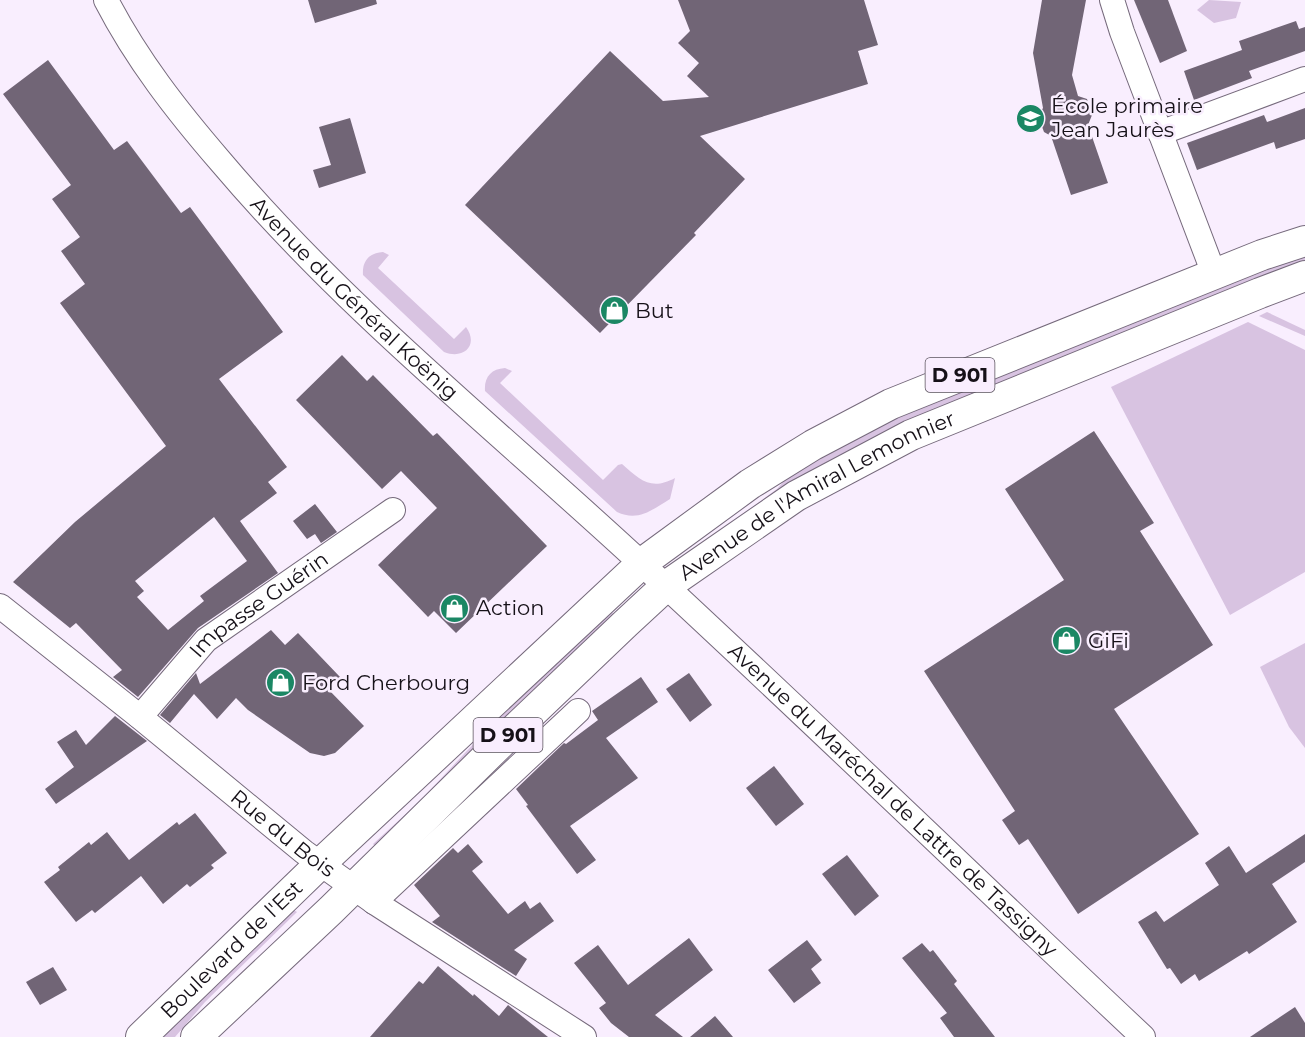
<svg xmlns="http://www.w3.org/2000/svg" width="1305" height="1037" viewBox="0 0 1305 1037" font-family="Montserrat,sans-serif">
	<style>
		.green { fill: #d8c3e1 }
		.building { fill: #716576; fill-rule: evenodd }
		.lines { fill: none; stroke-linecap: round; stroke-linejoin: round }
		.minor-casing { stroke: #766a7c; stroke-width: 26 }
		.major-casing { stroke: #766a7c; stroke-width: 32 }
		.minor { stroke: #fff; stroke-width: 24 }
		.major { stroke: #fff; stroke-width: 30 }
		.labels { text-anchor: middle; stroke-width: 5; stroke-linejoin: round; paint-order: stroke }
		.shield { fill: #f9eefe; stroke: #5a535d; stroke-width: 1.5 }
		.shield-label { font-size: 20px; font-weight: bold; fill: #161118 }
		.poi-label { font-size: 21px; fill: #161118; stroke: #f9eefe; text-anchor: start }
		.street-label { font-size: 21px; fill: #161118; stroke: #f9eefe }
	</style>
	<rect width="100%" height="100%" fill="#f9eefe"/>
	<!-- green -->
	<g class="green">
		<path d="M1209 0 1241 2 1236 18 1214 23 1197 10Z"/>
		<path d="M383 252 389 255 378 268 454 339 466 327C479 345 464 360 444 352L363 275C362 261 369 253 383 252Z"/>
		<path d="M1305 252V263L892 429 805 476 692 551 777 489 794 470 916 407Z"/>
		<path d="M1267 312 1305 330V336L1259 316Z"/>
		<path d="M1248 322 1305 350V572L1230 615 1111 387Z"/>
		<path d="M505 368 512 371 500 383 603 480 618 465 622 464C640 480 651 491 675 478L670 499C652 510 638 522 617 512L485 391C484 377 491 369 505 368Z"/>
		<path d="M610 610 614 615 523 701 378 849 373 844 419 802 508 707Z"/>
		<path d="M1305 643V748L1289 727 1260 667Z"/>
		<path d="M292 909 297 912 205 1002 175 1037H158Z"/>
	</g>
	<!-- building -->
	<g class="building">
		<path d="M308 0H376L377 4 315 23Z"/>
		<path d="M678 0H864L878 45 858 51 868 84 700 136 745 179 694 233 696 235 600 333 465 205 610 51 663 101 709 97 687 76 699 63 678 43 690 31Z"/>
		<path d="M1042 0H1086L1072 75 1078 96 1087 99 1092 115 1088 125 1108 183 1071 195 1051 136 1044 132 1038 116 1043 108 1033 53Z"/>
		<path d="M1134 0H1168L1187 51 1160 63Z"/>
		<path d="M1296 21 1299 29 1305 27V51L1249 71 1252 78 1194 100 1184 71 1242 50 1239 41Z"/>
		<path d="M48 60 114 150 127 141 181 213 190 207 283 332 219 379 287 467 268 482 277 493 240 521 278 573 198 628 138 697 113 677 122 670 76 623 70 628 13 582 75 522 166 446 60 303 85 284 61 251 80 237 52 199 71 185 3 94ZM214 517 247 561 200 596 204 601 168 630 137 597 144 591 135 581Z"/>
		<path d="M1305 108V139L1276 149 1274 142 1197 170 1187 143 1264 115 1267 122Z"/>
		<path d="M350 118 366 173 319 188 313 170 331 165 319 127Z"/>
		<path d="M342 355 367 381 373 375 433 436 437 433 547 546 456 633 434 611 428 617 378 565 437 508 401 471 382 489 296 400Z"/>
		<path d="M1094 431 1154 523 1140 531 1213 645 1114 709 1199 834 1078 914 1028 839 1019 845 1002 820 1015 811 924 671 1064 580 1005 489Z"/>
		<path d="M315 504 337 532 321 543 315 534 307 539 293 521Z"/>
		<path d="M271 630 285 645 298 633 340 677 328 689 364 726 335 753 324 756 310 753 248 710 236 698 217 719 194 694 170 723 160 715 196 673 200 684Z"/>
		<path d="M689 673 712 705 690 722 666 689Z"/>
		<path d="M641 677 658 702 606 738 638 778 570 826 596 860 577 874 526 806 528 805 516 789 564 743 566 744 598 720 592 711Z"/>
		<path d="M115 716 147 741 56 804 45 789 74 767 57 742 76 730 86 745Z"/>
		<path d="M774 766 804 804 776 826 746 788Z"/>
		<path d="M195 813 227 853 211 865 214 868 190 887 187 884 163 904 141 876 95 913 92 910 76 922 44 882 60 870 58 867 89 842 91 845 107 832 129 860 177 822 179 825Z"/>
		<path d="M1305 834V862L1272 884 1297 922 1249 954 1247 951 1199 981 1195 974 1181 984 1170 968 1167 969 1138 922 1156 911 1164 922 1219 885 1205 863 1229 846 1246 873Z"/>
		<path d="M468 844 483 862 472 871 508 914 525 901 530 909 540 902 554 921 514 950 527 959 516 976 432 922 440 916 414 885 453 848 458 853Z"/>
		<path d="M847 855 879 896 855 916 822 874Z"/>
		<path d="M689 938 713 970 655 1015 683 1037H629L611 1023 599 1008 606 1003 574 963 598 945 628 985Z"/>
		<path d="M807 940 822 960 811 969 821 983 794 1003 768 970Z"/>
		<path d="M922 943 930 952 933 950 957 981 954 984 995 1037H954L940 1018 947 1013 902 958Z"/>
		<path d="M438 966 473 996 474 994 499 1016 508 1005 548 1037H370L419 981 423 984Z"/>
		<path d="M53 967 67 990 40 1005 26 982Z"/>
		<path d="M1295 1007 1305 1023V1037H1250Z"/>
		<path d="M715 1016 733 1037H690L708 1022Z"/>
	</g>
	<g class="lines">
		<defs>
			<g id="minor">
				<path id="s1" d="M106 0C137 60 177 111 221 162 347 311 501 433 643 565 811 720 976 880 1143 1037"/>
				<path d="M1112 0 1122 32 1214 274"/>
				<path d="M1160 133 1305 79"/>
				<path id="s2" d="M0 606 140 717 304 852 374 902 584 1037"/>
				<path id="s3" d="M140 717 206 640 393 510"/>
				<path d="M374 902 578 711"/>
			</g>
			<g id="major">
				<path id="s4" d="M141 1037 321 863 642 563 750 484 813 445 891 404 1262 255 1305 241"/>
				<path id="s5" d="M196 1037 331 910 518 726 625 624 666 586 796 496 911 435 1260 293 1305 276"/>
			</g>
		</defs>
		<!-- minor casing -->
		<use href="#minor" class="minor-casing"/>
		<!-- major casing -->
		<use href="#major" class="major-casing"/>
		<!-- minor -->
		<use href="#minor" class="minor"/>
		<!-- major -->
		<use href="#major" class="major"/>
	</g>
	<!-- icons -->
	<defs>
		<symbol id="school-disc" viewBox="-11 -11 22 22"><circle r="9.5" fill="#1b8764" stroke="#f9eefe"/><path d="M0-5L7-2L0 1L-7-2ZM-4 1L0 2.5L4 1V4Q0 6-4 4Z" fill="#fff"/></symbol>
		<symbol id="shop-disc" viewBox="-11 -11 22 22"><circle r="9.5" fill="#1b8764" stroke="#f9eefe"/><path d="M-5-2.5h2.3a2.7 3.5 0 0 1 5.4 0H5L5.5 6h-11ZM-1.5-2.5h3a1.5 2.3 0 0 0-3 0Z" fill="#fff"/></symbol>
	</defs>
	<g fill-rule="evenodd">
		<use href="#school-disc" x="1014" y="102" width="33" height="33"/>
		<use href="#shop-disc" x="598" y="294" width="33" height="33"/>
		<use href="#shop-disc" x="438" y="592" width="33" height="33"/>
		<use href="#shop-disc" x="1050" y="624" width="33" height="33"/>
		<use href="#shop-disc" x="264" y="666" width="33" height="33"/>
	</g>
	<g class="labels">
		<!-- shield labels -->
		<g class="shield">
			<rect x="925.5" y="358" width="69" height="34" rx="4.5"/>
			<rect x="473.5" y="718" width="69" height="34" rx="4.5"/>
		</g>
		<g class="shield-label">
			<text x="960" y="382">D 901</text>
			<text x="508" y="742">D 901</text>
		</g>
		<!-- poi labels -->
		<g class="poi-label">
			<text x="1051" y="113">École primaire<tspan x="1051" dy="24">Jean Jaurès</tspan></text>
			<text x="635" y="318">But</text>
			<text x="476" y="615">Action</text>
			<text x="1088" y="648">GiFi</text>
			<text x="302" y="690">Ford Cherbourg</text>
		</g>
		<!-- street labels -->
		<g class="street-label">
			<text dy="7" stroke="none"><textPath href="#s1" startOffset="390">Avenue du Général Koënig</textPath></text>
			<text dy="7" stroke="none"><textPath href="#s5" startOffset="828">Avenue de l'Amiral Lemonnier</textPath></text>
			<text dy="7" stroke="none"><textPath href="#s3" startOffset="165">Impasse Guérin</textPath></text>
			<text dy="7" stroke="none"><textPath href="#s1" startOffset="1126">Avenue du Maréchal de Lattre de Tassigny</textPath></text>
			<text dy="7" stroke="none"><textPath href="#s2" startOffset="363">Rue du Bois</textPath></text>
			<text dy="7" stroke="none"><textPath href="#s4" startOffset="126">Boulevard de l'Est</textPath></text>
		</g>
	</g>
</svg>
